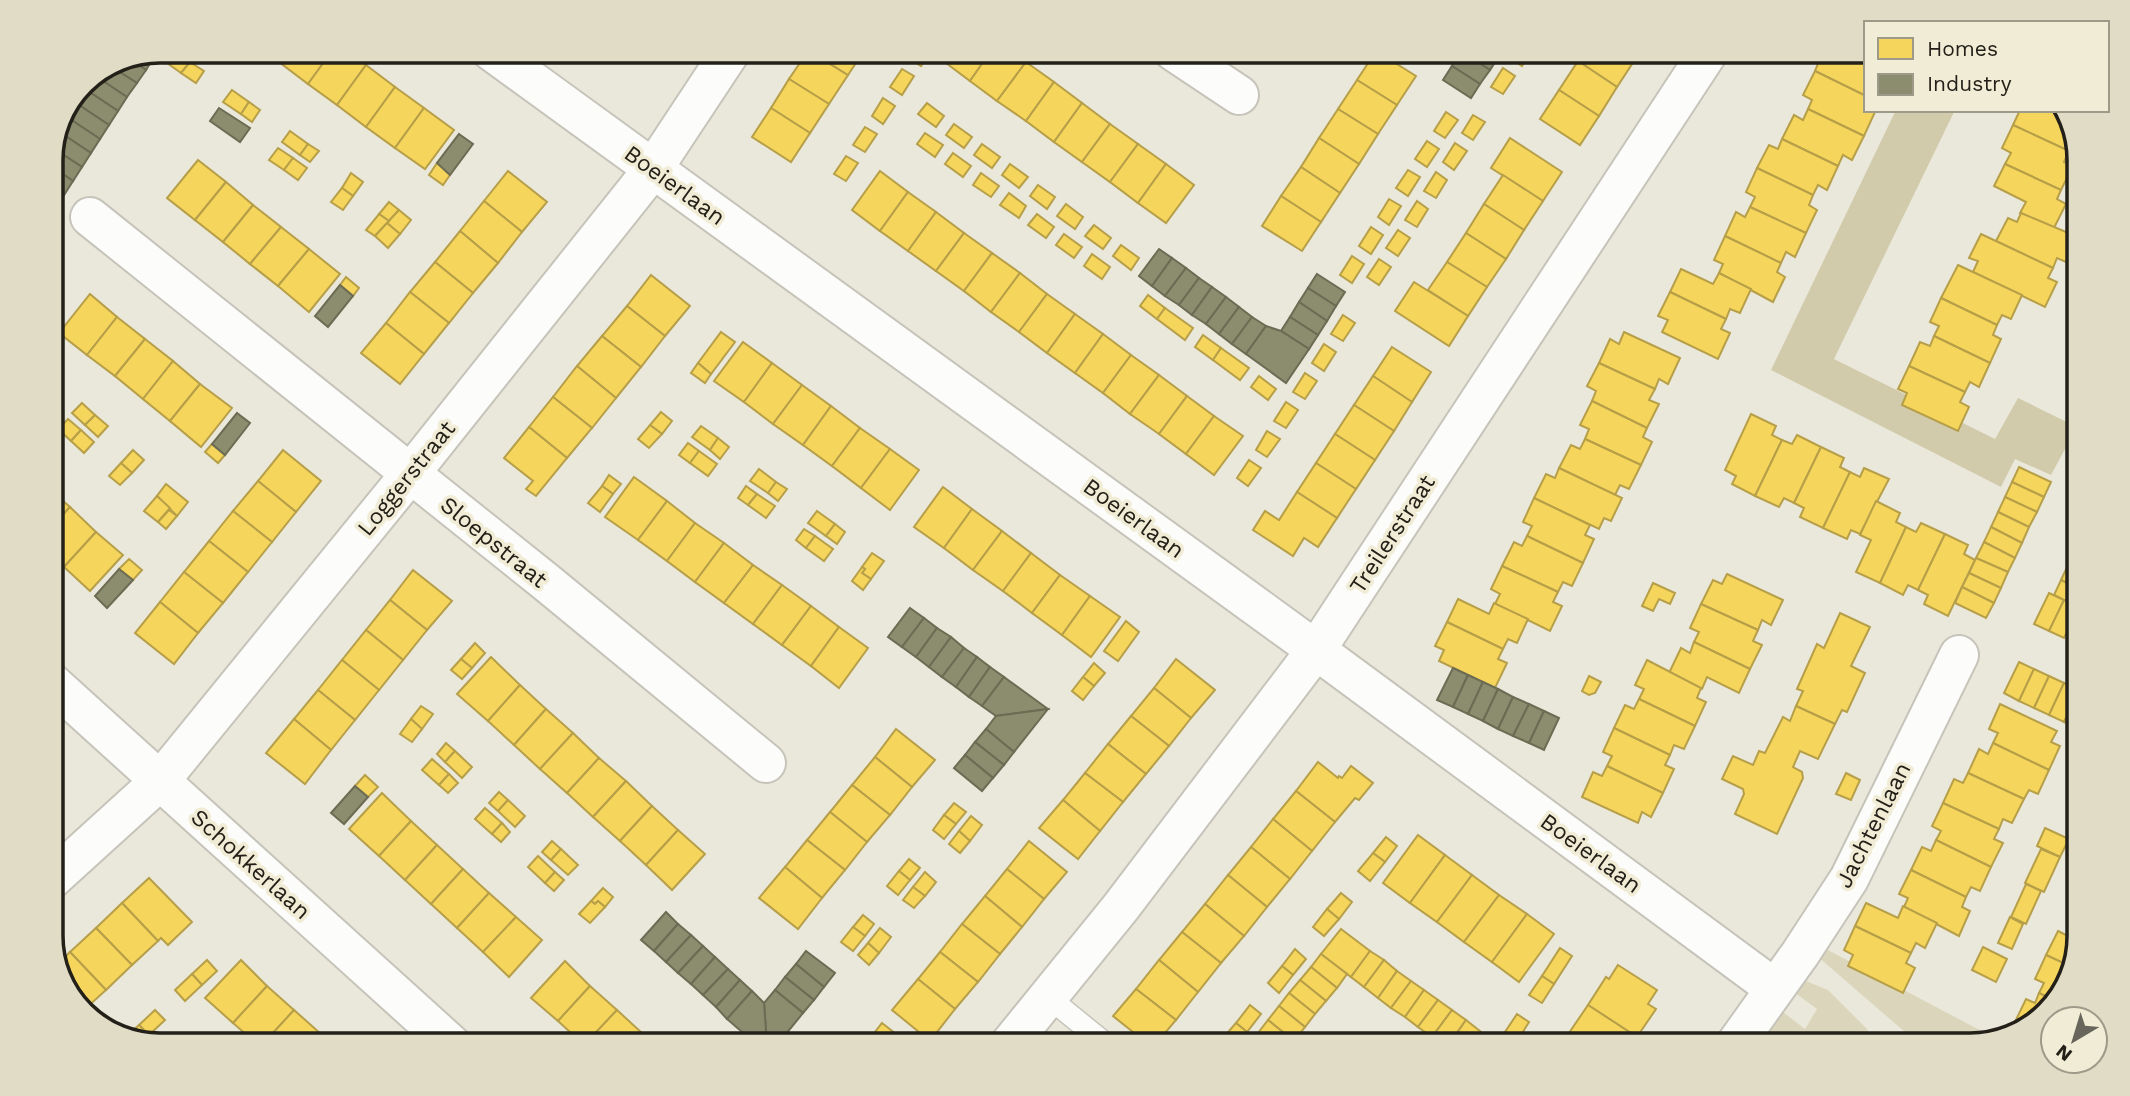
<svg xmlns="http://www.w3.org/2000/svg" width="2130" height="1096" viewBox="0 0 2130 1096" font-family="'Work Sans',sans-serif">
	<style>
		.green { fill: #dbd6bb }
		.forest { fill: #d1cbab }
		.homes { fill: #f6d55c; stroke: #b69f48; stroke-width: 2 }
		.industry { fill: #8c8c6e; stroke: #6c6c54; stroke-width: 2 }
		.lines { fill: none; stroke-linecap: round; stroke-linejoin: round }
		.lane-casing { stroke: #c6c4ba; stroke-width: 24 }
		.street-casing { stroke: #c6c4ba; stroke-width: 42 }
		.lane { stroke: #fcfcfa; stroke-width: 21 }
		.street { stroke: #fcfcfa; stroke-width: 38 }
		.labels { text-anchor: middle; stroke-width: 7; stroke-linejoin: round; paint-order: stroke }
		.street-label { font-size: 23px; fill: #222018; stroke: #f0ecd5 }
		.rim { fill: none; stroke: #222018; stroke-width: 3.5 }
	</style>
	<rect width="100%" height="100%" fill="#eae8db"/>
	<!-- green -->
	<g class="green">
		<path d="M1824 948 1993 1037H1996L1970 1045H1920L1817 956Z"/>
		<path d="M1801 979 1828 990 1867 1029 1869 1035 1889 1045H1766L1760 1037 1779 1009 1805 1029 1817 1009 1791 990Z"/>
	</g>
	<!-- forest -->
	<path class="forest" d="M1896 110H1955L1834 359 1995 439 2018 398 2077 427 2051 475 2015 459 2001 487 1771 370Z"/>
	<!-- homes -->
	<g class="homes">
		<path d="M175 51 190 62 181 73 167 63Z"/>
		<path d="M263 51H287L279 62Z"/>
		<path d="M287 51H332L308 84 279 62Z"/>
		<path d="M332 51H346L366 65 337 105 308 84Z"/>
		<path d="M637 51H656L650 59Z"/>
		<path d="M808 51 848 75 829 104 789 79Z"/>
		<path d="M810 51H864L848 75Z"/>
		<path d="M914 51H931L921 66 909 58Z"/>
		<path d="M948 51H991L970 81 942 60Z"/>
		<path d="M991 51H1010L1026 62 997 101 970 81Z"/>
		<path d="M1376 51 1416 76 1397 105 1357 80Z"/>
		<path d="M1515 51H1531L1522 66 1510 58Z"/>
		<path d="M1584 51H1626L1636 58 1617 87 1578 61Z"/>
		<path d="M1626 51H1641L1636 58Z"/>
		<path d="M1813 51H1860L1866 54V96L1815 71 1819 61 1810 57Z"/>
		<path d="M1578 61 1617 87 1599 116 1559 90Z"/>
		<path d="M190 62 204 71 196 83 181 73Z"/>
		<path d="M1026 62 1054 82 1026 121 997 101Z"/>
		<path d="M366 65 395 87 366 127 337 105Z"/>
		<path d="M1503 68 1515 76 1503 94 1491 87Z"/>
		<path d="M902 69 914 76 902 95 890 87Z"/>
		<path d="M1815 71 1866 96V110L1875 112 1864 136 1808 109 1812 100 1803 95Z"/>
		<path d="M789 79 829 104 810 133 771 108Z"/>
		<path d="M1357 80 1397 105 1378 134 1338 109Z"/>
		<path d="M1054 82 1082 103 1054 142 1026 121Z"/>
		<path d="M395 87 424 108 395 148 366 127Z"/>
		<path d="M232 90 249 102 241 114 223 102Z"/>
		<path d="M1559 90 1599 116 1580 145 1540 119Z"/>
		<path d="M883 98 895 106 883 124 872 116Z"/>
		<path d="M249 102 260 110 252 122 241 114Z"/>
		<path d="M927 103 944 116 936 127 918 114Z"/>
		<path d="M1082 103 1110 124 1082 162 1054 142Z"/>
		<path d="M424 108 454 130 425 169 395 148Z"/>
		<path d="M771 108 810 133 791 162 752 137Z"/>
		<path d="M1338 109 1378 134 1359 164 1319 138Z"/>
		<path d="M1808 109 1864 136 1852 160 1843 155 1838 166 1782 139 1794 115 1803 120Z"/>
		<path d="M2020 110H2065L2075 142 2073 141 2069 151 2013 125Z"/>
		<path d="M1446 112 1458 120 1445 138 1434 131Z"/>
		<path d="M1473 115 1485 122 1473 140 1462 133Z"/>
		<path d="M954 124 972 137 964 148 946 135Z"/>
		<path d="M1110 124 1138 144 1110 182 1082 162Z"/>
		<path d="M2013 125 2069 151 2064 162 2073 166 2061 190 2005 164 2011 153 2002 148Z"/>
		<path d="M865 127 877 134 865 152 853 145Z"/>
		<path d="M290 131 308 144 300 155 282 142Z"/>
		<path d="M925 133 943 145 935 157 917 144Z"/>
		<path d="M1319 138 1359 164 1340 193 1301 167Z"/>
		<path d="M1510 138 1562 172 1543 201 1491 168Z"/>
		<path d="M1782 139 1838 166 1827 190 1818 185 1813 195 1757 168 1769 145 1778 149Z"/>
		<path d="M1427 141 1439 149 1427 167 1415 159Z"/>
		<path d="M1455 143 1467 151 1454 170 1443 162Z"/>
		<path d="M308 144 319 151 310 162 300 155Z"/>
		<path d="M982 144 1000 157 992 168 974 155Z"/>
		<path d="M1138 144 1166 164 1138 203 1110 182Z"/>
		<path d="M278 148 293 158 284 170 269 160Z"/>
		<path d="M953 153 971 166 963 177 945 164Z"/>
		<path d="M846 156 858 163 846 181 834 174Z"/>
		<path d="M293 158 307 168 298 180 284 170Z"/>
		<path d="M198 160 226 182 195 220 167 198Z"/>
		<path d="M437 163 450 175 443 185 429 175Z"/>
		<path d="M1010 164 1028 177 1019 188 1002 175Z"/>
		<path d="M1166 164 1194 185 1166 223 1138 203Z"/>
		<path d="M2005 164 2061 190 2057 199 2066 204 2054 228 2020 213 2026 202 1994 186Z"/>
		<path d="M1301 167 1340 193 1321 222 1281 196Z"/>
		<path d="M1757 168 1813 195 1809 205 1817 210 1806 233 1750 207 1755 197 1746 192Z"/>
		<path d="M1408 170 1420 177 1408 196 1396 188Z"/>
		<path d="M508 171 547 202 522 232 484 201Z"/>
		<path d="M880 171 908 192 880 231 852 210Z"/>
		<path d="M1436 172 1447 180 1436 198 1424 191Z"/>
		<path d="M351 173 363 182 353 196 342 188Z"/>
		<path d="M981 173 999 186 991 197 973 185Z"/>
		<path d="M1503 175 1543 201 1524 230 1484 204Z"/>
		<path d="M226 182 253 205 223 242 195 220Z"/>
		<path d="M1038 185 1055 197 1047 209 1030 196Z"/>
		<path d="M342 188 353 196 343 210 331 202Z"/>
		<path d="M908 192 936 212 908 251 880 231Z"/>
		<path d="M1009 193 1026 206 1019 218 1000 205Z"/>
		<path d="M1281 196 1321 222 1302 251 1262 226Z"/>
		<path d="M1389 199 1401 206 1389 225 1378 217Z"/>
		<path d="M484 201 522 232 498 263 460 231Z"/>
		<path d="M1417 201 1428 209 1417 227 1405 220Z"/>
		<path d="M389 202 399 210 389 221 379 214Z"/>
		<path d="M1066 204 1083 217 1075 229 1057 216Z"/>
		<path d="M1484 204 1524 230 1506 259 1466 233Z"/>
		<path d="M253 205 281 227 250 264 223 242Z"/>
		<path d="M1750 207 1806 233 1795 257 1786 252 1781 263 1725 236 1736 212 1745 217Z"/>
		<path d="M399 210 411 220 400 234 387 223Z"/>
		<path d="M936 212 964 233 936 271 908 251Z"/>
		<path d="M2021 213 2078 237 2066 262 2057 258 2053 268 1996 241 2008 218 2017 222Z"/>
		<path d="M379 214 389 221 375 236 366 230Z"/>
		<path d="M1037 214 1054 227 1046 238 1028 225Z"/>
		<path d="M387 223 400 234 388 248 375 236Z"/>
		<path d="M1094 225 1111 238 1103 249 1085 236Z"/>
		<path d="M281 227 309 249 278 286 250 264Z"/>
		<path d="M1371 227 1383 235 1371 254 1359 246Z"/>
		<path d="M1398 230 1410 238 1398 256 1386 248Z"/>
		<path d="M460 231 498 263 473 293 435 262Z"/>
		<path d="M964 233 992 253 964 291 936 271Z"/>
		<path d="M1466 233 1506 259 1487 287 1447 262Z"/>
		<path d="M1064 234 1082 247 1074 258 1056 245Z"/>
		<path d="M1981 234 2053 268 2048 278 2057 282 2045 307 1973 272 1978 261 1969 258Z"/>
		<path d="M1725 236 1781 263 1777 272 1785 277 1773 302 1719 273 1723 264 1714 260Z"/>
		<path d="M1121 245 1139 258 1131 270 1113 256Z"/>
		<path d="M309 249 340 274 309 312 278 286Z"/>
		<path d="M992 253 1020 273 991 312 964 291Z"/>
		<path d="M1092 254 1110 267 1102 279 1084 266Z"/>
		<path d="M1352 256 1364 264 1352 283 1340 275Z"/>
		<path d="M1379 259 1391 267 1379 285 1367 277Z"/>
		<path d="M435 262 473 293 449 323 410 292Z"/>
		<path d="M1447 262 1487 287 1468 316 1428 290Z"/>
		<path d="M1958 265 2022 295 2011 319 2002 315 1997 325 1941 298Z"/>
		<path d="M1681 269 1713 284 1719 273 1751 289 1740 313 1730 309 1726 319 1670 292Z"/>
		<path d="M1020 273 1047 294 1019 332 991 312Z"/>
		<path d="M651 275 690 306 665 336 627 306Z"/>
		<path d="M346 277 359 288 353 296 340 285Z"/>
		<path d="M1414 282 1468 316 1449 346 1395 311Z"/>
		<path d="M410 292 449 323 424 354 386 323Z"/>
		<path d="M1670 292 1726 319 1721 329 1730 333 1718 359 1662 332 1668 320 1658 316Z"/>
		<path d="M90 294 117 317 87 355 59 333Z"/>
		<path d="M1047 294 1075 314 1047 353 1019 332Z"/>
		<path d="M1148 295 1165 308 1157 319 1140 306Z"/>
		<path d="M1941 298 1997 325 1993 335 2001 339 1990 363 1934 336 1939 326 1930 322Z"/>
		<path d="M627 306 665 336 641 367 602 336Z"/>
		<path d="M1165 308 1193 328 1185 340 1157 319Z"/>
		<path d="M1075 314 1103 334 1075 373 1047 353Z"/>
		<path d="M1343 315 1355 323 1343 341 1331 334Z"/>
		<path d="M117 317 145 339 115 376 87 355Z"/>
		<path d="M386 323 424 354 400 384 361 353Z"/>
		<path d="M721 332 735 342 711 374 698 363Z"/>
		<path d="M1624 332 1680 358 1668 384 1659 379 1655 389 1599 363 1610 339 1619 344Z"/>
		<path d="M1103 334 1131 355 1103 393 1075 373Z"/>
		<path d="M1203 335 1221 348 1213 360 1195 347Z"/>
		<path d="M602 336 641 367 616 398 577 366Z"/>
		<path d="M1934 336 1990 363 1979 387 1970 382 1965 392 1909 366 1920 342 1930 346Z"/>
		<path d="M145 339 173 361 143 399 115 376Z"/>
		<path d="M743 342 772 363 744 402 714 381Z"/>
		<path d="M1324 344 1336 352 1324 371 1312 363Z"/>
		<path d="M1392 347 1431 372 1412 402 1373 376Z"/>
		<path d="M1221 348 1249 368 1240 380 1213 360Z"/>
		<path d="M1131 355 1159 375 1130 414 1103 393Z"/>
		<path d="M173 361 200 384 170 421 143 399Z"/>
		<path d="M698 363 711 374 705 383 691 373Z"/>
		<path d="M772 363 802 385 773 424 744 402Z"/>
		<path d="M1599 363 1655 389 1649 400 1659 404 1647 428 1592 401 1596 391 1587 386Z"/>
		<path d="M577 366 616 398 592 428 553 397Z"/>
		<path d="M1909 366 1965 392 1960 402 1969 407 1958 431 1902 405 1907 393 1898 389Z"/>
		<path d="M1305 373 1317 381 1305 399 1293 392Z"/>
		<path d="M1159 375 1187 396 1159 434 1130 414Z"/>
		<path d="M1259 376 1276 389 1268 400 1251 387Z"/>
		<path d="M1373 376 1412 402 1394 431 1354 405Z"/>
		<path d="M200 384 232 408 201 447 170 421Z"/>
		<path d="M802 385 831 406 803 445 773 424Z"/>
		<path d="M1187 396 1214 416 1186 454 1159 434Z"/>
		<path d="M553 397 592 428 567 458 529 427Z"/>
		<path d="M1592 401 1647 428 1643 437 1652 442 1641 465 1585 439 1589 429 1580 425Z"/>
		<path d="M1286 402 1298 410 1286 428 1274 421Z"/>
		<path d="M82 403 95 415 85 425 72 413Z"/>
		<path d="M1354 405 1394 431 1375 460 1335 434Z"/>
		<path d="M831 406 860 428 832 466 803 445Z"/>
		<path d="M661 412 672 421 662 434 650 425Z"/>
		<path d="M1751 414 1776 426 1772 435 1782 440 1755 496 1732 484 1736 476 1725 470Z"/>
		<path d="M95 415 108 426 98 437 85 425Z"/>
		<path d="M1214 416 1243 436 1214 475 1186 454Z"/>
		<path d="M68 419 81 430 71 441 58 429Z"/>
		<path d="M650 425 662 434 649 448 638 439Z"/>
		<path d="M701 426 718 438 710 450 692 437Z"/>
		<path d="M529 427 567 458 536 496 526 489 533 481 504 458Z"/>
		<path d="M860 428 890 449 861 488 832 466Z"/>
		<path d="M81 430 94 442 84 453 71 441Z"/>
		<path d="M1267 431 1280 439 1267 457 1256 450Z"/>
		<path d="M1335 434 1375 460 1356 489 1316 463Z"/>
		<path d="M1797 435 1821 447 1794 503 1784 498 1779 507 1755 496 1782 440 1792 444Z"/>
		<path d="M718 438 729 447 720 459 710 450Z"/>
		<path d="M1585 439 1641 465 1629 489 1620 485 1615 495 1559 468 1571 445 1580 449Z"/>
		<path d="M688 443 699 451 690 463 679 455Z"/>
		<path d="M212 444 225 455 218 463 205 452Z"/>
		<path d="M1821 447 1844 458 1840 467 1850 472 1823 528 1800 517 1804 508 1794 503Z"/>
		<path d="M890 449 919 470 890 510 861 488Z"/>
		<path d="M133 450 144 460 132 473 121 463Z"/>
		<path d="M283 450 321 481 296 512 258 481Z"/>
		<path d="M699 451 717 464 708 476 690 463Z"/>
		<path d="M1249 460 1261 468 1248 486 1237 478Z"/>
		<path d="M121 463 132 473 120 485 109 476Z"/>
		<path d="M1316 463 1356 489 1337 518 1297 492Z"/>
		<path d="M2019 467 2051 482 2044 497 2012 482Z"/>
		<path d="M1559 468 1622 498 1611 521 1604 518 1599 529 1534 498 1546 474 1555 478Z"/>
		<path d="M1864 468 1889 479 1860 534 1851 530 1847 539 1823 528 1850 472 1860 477Z"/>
		<path d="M759 469 776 482 768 493 750 481Z"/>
		<path d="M609 475 621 484 613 494 602 486Z"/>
		<path d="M634 477 667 501 638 540 605 517Z"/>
		<path d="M258 481 296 512 272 542 233 511Z"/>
		<path d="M776 482 787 489 778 501 768 493Z"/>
		<path d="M2012 482 2044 497 2037 512 2005 497Z"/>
		<path d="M166 484 188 502 177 516 157 496Z"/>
		<path d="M602 486 613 494 600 512 588 503Z"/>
		<path d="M746 486 757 494 748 505 738 498Z"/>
		<path d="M943 487 972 509 944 548 914 527Z"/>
		<path d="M51 490 70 507 51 528Z"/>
		<path d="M1297 492 1337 518 1318 547 1304 538 1293 556 1253 530 1265 511 1279 520Z"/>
		<path d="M757 494 775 506 766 518 748 505Z"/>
		<path d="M157 496 170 508 158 522 144 511Z"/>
		<path d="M2005 497 2037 512 2029 527 1998 512Z"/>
		<path d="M1534 498 1590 525 1585 535 1594 539 1583 563 1527 536 1532 526 1523 522Z"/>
		<path d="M667 501 695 523 667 561 638 540Z"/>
		<path d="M1876 501 1900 513 1896 522 1906 527 1880 583 1856 572 1871 540 1860 535Z"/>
		<path d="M70 507 96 532 64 567 51 555V528Z"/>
		<path d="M972 509 1002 531 973 570 944 548Z"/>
		<path d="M169 510 177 516 166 529 158 522Z"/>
		<path d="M233 511 272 542 248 572 209 541Z"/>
		<path d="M817 511 835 524 826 536 808 523Z"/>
		<path d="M1998 512 2029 527 2022 543 1991 527Z"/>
		<path d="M695 523 724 543 695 582 667 561Z"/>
		<path d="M1921 523 1945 534 1918 590 1908 585 1903 595 1880 583 1906 527 1916 532Z"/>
		<path d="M835 524 845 532 837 544 826 536Z"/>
		<path d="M1991 527 2022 543 2015 558 1984 542Z"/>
		<path d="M804 529 815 536 806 548 796 540Z"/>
		<path d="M1002 531 1031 553 1003 591 973 570Z"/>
		<path d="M96 532 123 555 90 591 64 567Z"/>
		<path d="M1945 534 1968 545 1964 554 1975 560 1948 616 1924 604 1928 595 1918 590Z"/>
		<path d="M815 536 833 549 824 561 806 548Z"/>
		<path d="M1527 536 1583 563 1572 586 1563 582 1558 592 1502 566 1514 542 1522 546Z"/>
		<path d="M209 541 248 572 223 603 184 572Z"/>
		<path d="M1984 542 2015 558 2008 572 1976 558Z"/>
		<path d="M724 543 753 565 724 603 695 582Z"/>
		<path d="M872 553 884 561 871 579 862 573 865 569 862 567Z"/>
		<path d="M1031 553 1060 575 1032 613 1003 591Z"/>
		<path d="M1976 558 2008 572 2001 588 1969 573Z"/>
		<path d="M129 559 142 570 133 580 119 569Z"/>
		<path d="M753 565 782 585 753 624 724 603Z"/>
		<path d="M2068 565 2079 570V589L2061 580Z"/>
		<path d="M1502 566 1558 592 1553 602 1562 606 1550 631 1495 604 1500 594 1491 589Z"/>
		<path d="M862 567 865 569 862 573 871 579 863 590 852 581Z"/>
		<path d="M413 570 452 601 427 630 390 600Z"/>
		<path d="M184 572 223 603 198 633 160 602Z"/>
		<path d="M1969 573 2001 588 1994 603 1962 587Z"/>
		<path d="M1727 574 1783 600 1771 625 1762 620 1758 630 1701 604 1713 580 1722 584Z"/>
		<path d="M1060 575 1090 596 1062 635 1032 613Z"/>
		<path d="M2061 580 2079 589V608L2054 595Z"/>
		<path d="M1653 583 1675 593 1670 604 1659 599 1653 611 1642 606Z"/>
		<path d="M782 585 811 606 782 645 753 624Z"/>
		<path d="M1962 587 1994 603 1986 618 1955 603Z"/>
		<path d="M2049 593 2064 600 2049 631 2034 624Z"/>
		<path d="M1090 596 1120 617 1091 657 1062 635Z"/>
		<path d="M1458 599 1489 614 1494 603 1528 619 1517 643 1508 639 1503 649 1447 622Z"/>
		<path d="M390 600 427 630 403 660 366 630Z"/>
		<path d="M2064 600 2079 607 2064 638 2049 631Z"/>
		<path d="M160 602 198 633 174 664 135 633Z"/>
		<path d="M1701 604 1758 630 1753 641 1762 645 1750 669 1694 642 1699 632 1690 628Z"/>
		<path d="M811 606 839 627 811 666 782 645Z"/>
		<path d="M1840 613 1870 627 1851 666 1865 673 1847 712 1842 710 1835 724 1796 706 1803 691 1797 689 1817 644 1824 648Z"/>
		<path d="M1126 621 1139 632 1118 661 1104 651Z"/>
		<path d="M1447 622 1503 649 1498 659 1507 663 1495 688 1439 661 1444 650 1435 646Z"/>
		<path d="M839 627 868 648 839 688 811 666Z"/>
		<path d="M366 630 403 660 379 690 342 660Z"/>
		<path d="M1694 642 1750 669 1739 693 1707 677 1702 689 1669 673 1681 648 1690 653Z"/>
		<path d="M475 643 485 653 472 668 461 659Z"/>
		<path d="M491 657 520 685 488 721 457 694Z"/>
		<path d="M461 659 472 668 462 679 451 670Z"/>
		<path d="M1176 659 1215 690 1191 718 1154 688Z"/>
		<path d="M342 660 379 690 355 720 318 690Z"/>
		<path d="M1647 660 1701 688 1697 698 1706 702 1695 726 1639 699 1644 689 1635 685Z"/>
		<path d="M2019 662 2034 669 2019 701 2004 693Z"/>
		<path d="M1094 663 1105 673 1094 686 1083 677Z"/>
		<path d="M2034 669 2049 676 2034 708 2019 701Z"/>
		<path d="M1589 676 1601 682 1595 693 1589 695 1582 691Z"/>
		<path d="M2049 676 2064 683 2049 715 2034 708Z"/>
		<path d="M1083 677 1094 686 1083 700 1072 691Z"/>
		<path d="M2064 683 2079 691 2064 722 2049 715Z"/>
		<path d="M520 685 546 709 514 745 488 721Z"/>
		<path d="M1154 688 1191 718 1169 746 1131 716Z"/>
		<path d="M318 690 355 720 331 750 294 719Z"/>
		<path d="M2079 691V729L2064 722Z"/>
		<path d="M1639 699 1695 726 1684 749 1674 745 1670 755 1614 728 1625 705 1634 709Z"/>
		<path d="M2000 704 2057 731 2051 742 2060 746 2049 770 1993 743 1998 733 1989 729Z"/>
		<path d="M421 706 433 714 422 729 411 719Z"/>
		<path d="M1796 706 1835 724 1818 759 1800 751 1793 767 1802 772 1803 778 1777 834 1735 814 1744 794 1743 789 1722 779 1733 756 1753 765 1759 751 1765 753 1783 717 1790 721Z"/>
		<path d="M546 709 573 733 540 769 514 745Z"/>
		<path d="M1131 716 1169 746 1146 774 1108 744Z"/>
		<path d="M294 719 331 750 305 784 266 753Z"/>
		<path d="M411 719 422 729 412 742 400 734Z"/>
		<path d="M1614 728 1670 755 1665 765 1674 769 1663 793 1607 766 1612 756 1603 752Z"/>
		<path d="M896 729 935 760 912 787 875 757Z"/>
		<path d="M573 733 599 758 567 793 540 769Z"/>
		<path d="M446 743 455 751 445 762 437 754Z"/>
		<path d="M1993 743 2049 770 2038 794 2029 790 2024 799 1968 773 1979 749 1988 754Z"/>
		<path d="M1108 744 1146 774 1123 802 1085 773Z"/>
		<path d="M455 751 472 767 462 778 445 762Z"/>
		<path d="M875 757 912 787 890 815 852 785Z"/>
		<path d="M599 758 626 781 593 817 567 793Z"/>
		<path d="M432 759 449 774 439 785 422 770Z"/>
		<path d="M1318 762 1338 778 1339 776 1342 778 1351 766 1373 783 1359 800 1355 798 1335 822 1296 791Z"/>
		<path d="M1607 766 1663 793 1651 817 1642 812 1638 823 1582 797 1593 772 1602 776Z"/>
		<path d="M1085 773 1123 802 1100 831 1063 800Z"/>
		<path d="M1846 773 1860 780 1851 800 1836 794Z"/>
		<path d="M1968 773 2024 799 2012 823 2003 819 1999 829 1943 803 1954 779 1963 783Z"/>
		<path d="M449 774 458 783 448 793 439 785Z"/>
		<path d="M365 775 378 787 368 797 355 786Z"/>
		<path d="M626 781 652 806 620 841 593 817Z"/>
		<path d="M852 785 890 815 867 842 830 812Z"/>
		<path d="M1296 791 1335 822 1312 851 1273 819Z"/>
		<path d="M499 792 508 800 498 811 489 803Z"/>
		<path d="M382 793 411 821 379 856 349 829Z"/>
		<path d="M508 800 525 816 515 827 498 811Z"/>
		<path d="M1063 800 1100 831 1078 859 1039 828Z"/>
		<path d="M954 803 966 812 956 824 944 815Z"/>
		<path d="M1943 803 1999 829 1994 839 2003 843 1991 867 1936 840 1941 831 1932 826Z"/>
		<path d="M652 806 678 830 646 865 620 841Z"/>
		<path d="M485 808 502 823 492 834 475 819Z"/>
		<path d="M830 812 867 842 845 870 807 840Z"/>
		<path d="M944 815 956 824 944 839 933 830Z"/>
		<path d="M971 816 982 825 970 841 959 831Z"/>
		<path d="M1273 819 1312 851 1290 879 1251 847Z"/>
		<path d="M411 821 437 845 405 880 379 856Z"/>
		<path d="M502 823 510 832 501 842 492 834Z"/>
		<path d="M2045 828 2069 839 2060 857 2037 846Z"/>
		<path d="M678 830 705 854 672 890 646 865Z"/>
		<path d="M959 831 970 841 960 853 949 844Z"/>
		<path d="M1418 835 1445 855 1410 903 1383 883Z"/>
		<path d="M1386 837 1397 846 1385 862 1373 853Z"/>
		<path d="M807 840 845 870 822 898 785 867Z"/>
		<path d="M1936 840 1991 867 1980 891 1971 887 1966 897 1911 870 1922 847 1931 851Z"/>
		<path d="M552 841 561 849 551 860 542 852Z"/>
		<path d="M1029 841 1067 872 1044 899 1007 869Z"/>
		<path d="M437 845 463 869 431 904 405 880Z"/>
		<path d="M1251 847 1290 879 1267 907 1228 875Z"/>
		<path d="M561 849 578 865 568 875 551 860Z"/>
		<path d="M2041 849 2060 857 2044 892 2025 883Z"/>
		<path d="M1373 853 1385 862 1370 881 1358 871Z"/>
		<path d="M1445 855 1472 875 1437 922 1410 903Z"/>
		<path d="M538 856 555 872 545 883 528 867Z"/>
		<path d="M909 859 920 868 910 880 899 871Z"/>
		<path d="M785 867 822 898 798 929 759 898Z"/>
		<path d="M463 869 489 893 457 928 431 904Z"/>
		<path d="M1007 869 1044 899 1022 927 985 896Z"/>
		<path d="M1911 870 1966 897 1962 907 1970 911 1959 936 1904 907 1908 898 1899 894Z"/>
		<path d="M899 871 910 880 898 895 887 886Z"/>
		<path d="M555 872 564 880 554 891 545 883Z"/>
		<path d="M925 872 936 882 925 896 913 887Z"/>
		<path d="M1228 875 1267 907 1244 936 1205 904Z"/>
		<path d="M1472 875 1499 895 1464 942 1437 922Z"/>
		<path d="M149 878 192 922 168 945 161 938 158 941 122 903Z"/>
		<path d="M2026 884 2041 891 2026 924 2011 917Z"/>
		<path d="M913 887 925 896 914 908 903 900Z"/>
		<path d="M603 888 613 897 605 907 598 901 595 904 591 901Z"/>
		<path d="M489 893 516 917 483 952 457 928Z"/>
		<path d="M1341 893 1352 902 1339 919 1327 909Z"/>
		<path d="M1499 895 1527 914 1492 962 1464 942Z"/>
		<path d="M985 896 1022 927 1000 954 962 924Z"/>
		<path d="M591 901 595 904 598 901 605 907 590 923 579 914Z"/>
		<path d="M122 903 158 941 132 965 96 928Z"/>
		<path d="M1866 903 1898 918 1903 906 1937 923 1925 948 1916 943 1911 953 1855 926Z"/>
		<path d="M1205 904 1244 936 1221 963 1182 932Z"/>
		<path d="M1327 909 1339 919 1324 936 1313 927Z"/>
		<path d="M1527 914 1554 934 1519 982 1492 962Z"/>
		<path d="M863 915 874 924 865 936 853 927Z"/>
		<path d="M516 917 542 940 509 977 483 952Z"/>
		<path d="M2010 917 2023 924 2012 949 1998 943Z"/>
		<path d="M962 924 1000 954 978 982 940 952Z"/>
		<path d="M1855 926 1911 953 1906 963 1915 968 1903 993 1848 966 1853 955 1844 950Z"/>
		<path d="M853 927 865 936 853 951 841 942Z"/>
		<path d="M96 928 132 965 106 990 70 952Z"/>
		<path d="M880 928 891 937 879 953 868 943Z"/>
		<path d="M1341 929 1370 951 1351 977 1321 954Z"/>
		<path d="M2058 931 2078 941 2072 967 2046 955Z"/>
		<path d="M1182 932 1221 963 1198 992 1159 960Z"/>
		<path d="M868 943 879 953 869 965 858 955Z"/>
		<path d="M1983 947 2007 959 1996 982 1972 970Z"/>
		<path d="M1560 948 1572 956 1554 984 1542 976Z"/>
		<path d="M1295 949 1306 959 1293 975 1282 966Z"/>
		<path d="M1370 951 1384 960 1364 987 1351 977Z"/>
		<path d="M70 952 106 990 84 1010 69 997 58 964Z"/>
		<path d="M940 952 978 982 955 1009 918 979Z"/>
		<path d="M1321 954 1347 974 1337 988 1311 967Z"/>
		<path d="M2046 955 2072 967 2068 984 2054 1000 2039 993 2044 983 2035 979Z"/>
		<path d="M207 960 217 971 202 985 192 974Z"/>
		<path d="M241 960 267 986 233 1023 205 998Z"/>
		<path d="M1159 960 1198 992 1176 1020 1136 989Z"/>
		<path d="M1384 960 1397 971 1378 998 1364 987Z"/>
		<path d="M565 961 590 986 558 1021 531 998Z"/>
		<path d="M1618 965 1657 990 1648 1004 1656 1009 1637 1037 1588 1005 1606 977 1609 979Z"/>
		<path d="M1282 966 1293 975 1279 993 1268 983Z"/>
		<path d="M1311 967 1337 988 1326 1001 1300 980Z"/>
		<path d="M1397 971 1411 981 1391 1008 1378 998Z"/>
		<path d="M192 974 202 985 185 1001 175 990Z"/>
		<path d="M1542 976 1554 984 1542 1003 1529 995Z"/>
		<path d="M918 979 955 1009 930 1041 892 1010Z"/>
		<path d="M1300 980 1326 1001 1315 1014 1289 993Z"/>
		<path d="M1411 981 1424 990 1405 1017 1391 1008Z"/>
		<path d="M267 986 294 1010 262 1045H258L233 1023Z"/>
		<path d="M590 986 617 1010 584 1045 558 1021Z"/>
		<path d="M1136 989 1176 1020 1155 1045H1126L1134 1036 1132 1034 1133 1032 1113 1016Z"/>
		<path d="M1424 990 1438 1000 1418 1027 1405 1017Z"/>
		<path d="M1289 993 1315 1014 1305 1027 1279 1006Z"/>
		<path d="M2039 993 2054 1000 2030 1027 2025 1029 2014 1024 2026 999 2035 1003Z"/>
		<path d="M1438 1000 1452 1010 1432 1037 1418 1027Z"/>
		<path d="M1250 1005 1261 1014 1247 1032 1236 1023Z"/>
		<path d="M1588 1005 1637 1037 1632 1045H1588L1569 1033Z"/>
		<path d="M1279 1006 1305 1027 1294 1041 1268 1020Z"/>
		<path d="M155 1010 165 1020 149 1035 139 1025Z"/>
		<path d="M294 1010 321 1034 311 1045H262Z"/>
		<path d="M617 1010 643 1034 632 1045H584Z"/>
		<path d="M1452 1010 1466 1020 1448 1045H1443L1432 1037Z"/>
		<path d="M1517 1014 1529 1022 1518 1040 1505 1032Z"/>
		<path d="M1268 1020 1294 1041 1290 1045H1273L1258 1033Z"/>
		<path d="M1466 1020 1490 1039 1486 1045H1473L1457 1033Z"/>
		<path d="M882 1023 910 1045H865Z"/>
		<path d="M1236 1023 1247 1032 1236 1045H1230L1222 1039Z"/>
		<path d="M139 1025 149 1035 143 1041 125 1037Z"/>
		<path d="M1505 1032 1518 1040 1514 1045H1496Z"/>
		<path d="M1258 1033 1273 1045H1247Z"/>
		<path d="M1457 1033 1473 1045H1448Z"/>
		<path d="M1569 1033 1588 1045H1561Z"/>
		<path d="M321 1034 332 1045H311Z"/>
		<path d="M643 1034 655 1045H632Z"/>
	</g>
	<!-- industry -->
	<g class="industry">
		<path d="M1491 51 1499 56 1490 70 1462 52Z"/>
		<path d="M1462 52 1490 70 1480 84 1452 66Z"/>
		<path d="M153 54 155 55 146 70 134 62Z"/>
		<path d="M134 62 146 70 137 83 115 69Z"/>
		<path d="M1452 66 1480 84 1471 98 1443 80Z"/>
		<path d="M115 69 137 83 127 97 97 77Z"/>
		<path d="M97 77 127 97 118 111 88 91Z"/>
		<path d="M88 91 118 111 109 125 79 105Z"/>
		<path d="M79 105 109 125 100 139 70 119Z"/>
		<path d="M219 108 250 128 240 142 210 121Z"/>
		<path d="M70 119 100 139 91 153 61 133Z"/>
		<path d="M61 133 91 153 82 167 53 148Z"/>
		<path d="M459 134 473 144 450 175 437 163Z"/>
		<path d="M53 148 82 167 73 181 51 166Z"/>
		<path d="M51 166 73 181 64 195 51 186Z"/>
		<path d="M51 186 64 195 55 209 51 206Z"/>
		<path d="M1159 249 1172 258 1152 286 1139 276Z"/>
		<path d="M1172 258 1186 268 1165 296 1152 286Z"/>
		<path d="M1186 268 1199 278 1179 305 1165 296Z"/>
		<path d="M1317 274 1345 292 1336 306 1308 288Z"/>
		<path d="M1199 278 1212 287 1192 315 1179 305Z"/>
		<path d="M340 285 353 296 328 327 315 316Z"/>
		<path d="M1212 287 1226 297 1206 324 1192 315Z"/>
		<path d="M1308 288 1336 306 1327 321 1299 302Z"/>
		<path d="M1226 297 1239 307 1219 334 1206 324Z"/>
		<path d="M1299 302 1327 321 1318 335 1290 317Z"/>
		<path d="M1239 307 1252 317 1232 344 1219 334Z"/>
		<path d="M1252 317 1266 326 1246 354 1232 344Z"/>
		<path d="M1290 317 1318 335 1309 349 1281 331Z"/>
		<path d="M1266 326 1281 331 1309 349 1286 383 1246 354Z"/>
		<path d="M237 413 250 423 225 455 212 444Z"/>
		<path d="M119 569 133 580 107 608 95 596Z"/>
		<path d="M910 608 924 618 902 647 888 637Z"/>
		<path d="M924 618 937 628 916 657 902 647Z"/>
		<path d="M937 628 951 637 929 667 916 657Z"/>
		<path d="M951 637 964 648 942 677 929 667Z"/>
		<path d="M964 648 977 657 956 687 942 677Z"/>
		<path d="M977 657 990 667 969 697 956 687Z"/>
		<path d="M990 667 1004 677 982 706 969 697Z"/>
		<path d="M1453 668 1468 675 1453 707 1437 700Z"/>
		<path d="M1468 675 1483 682 1468 714 1453 707Z"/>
		<path d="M1004 677 1048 709 996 716 982 706Z"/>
		<path d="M1483 682 1498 689 1483 721 1468 714Z"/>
		<path d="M1498 689 1513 697 1498 729 1483 721Z"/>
		<path d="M1513 697 1529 704 1513 736 1498 729Z"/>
		<path d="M1529 704 1544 711 1529 743 1513 736Z"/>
		<path d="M1048 709 1014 752 986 729 996 716Z"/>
		<path d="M1544 711 1559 718 1544 750 1529 743Z"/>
		<path d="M986 729 1014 752 1004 765 975 742Z"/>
		<path d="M975 742 1004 765 993 778 965 755Z"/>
		<path d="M965 755 993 778 982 791 954 768Z"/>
		<path d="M355 786 368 797 344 824 331 813Z"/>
		<path d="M666 912 678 924 654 951 641 940Z"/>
		<path d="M678 924 691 935 666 962 654 951Z"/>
		<path d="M691 935 703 946 678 973 666 962Z"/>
		<path d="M703 946 715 957 691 984 678 973Z"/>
		<path d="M806 951 835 973 824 987 796 964Z"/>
		<path d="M715 957 728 969 703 995 691 984Z"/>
		<path d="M796 964 824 987 814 1000 785 977Z"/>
		<path d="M728 969 740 980 716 1007 703 995Z"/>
		<path d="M785 977 814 1000 803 1013 775 990Z"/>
		<path d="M740 980 752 991 727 1019 716 1007Z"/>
		<path d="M775 990 803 1013 777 1045H767L764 1003Z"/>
		<path d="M752 991 764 1003 767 1045H757L727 1019Z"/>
	</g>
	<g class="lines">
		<defs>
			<path id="lane" d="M1048 997 1107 1045"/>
			<g id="street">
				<path d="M491 51 1316 650 1774 988"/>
				<path d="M1173 51 1239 95"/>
				<path d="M90 217 546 582 766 763"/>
				<path d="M51 682 452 1045"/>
				<path d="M51 880 160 781 410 474 653 169 731 51"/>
				<path d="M1009 1045 1121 907 1316 650 1709 51"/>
				<path d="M1735 1045 1800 954 1849 879 1959 655"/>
			</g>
		</defs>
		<!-- lane casing -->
		<use href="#lane" class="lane-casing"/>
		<!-- street casing -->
		<use href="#street" class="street-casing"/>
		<!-- lane -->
		<use href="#lane" class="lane"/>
		<!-- street -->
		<use href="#street" class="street"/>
	</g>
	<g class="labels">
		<!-- street labels -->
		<g class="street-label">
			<text transform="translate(675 185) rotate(36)" y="8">Boeierlaan</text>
			<text transform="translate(406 478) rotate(-51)" y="8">Loggerstraat</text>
			<text transform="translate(1134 518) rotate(36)" y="8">Boeierlaan</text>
			<text transform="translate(1392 534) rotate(-57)" y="8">Treilerstraat</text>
			<text transform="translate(494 542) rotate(39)" y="8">Sloepstraat</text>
			<text transform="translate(1873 825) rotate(-63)" y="8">Jachtenlaan</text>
			<text transform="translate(1591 853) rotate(36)" y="8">Boeierlaan</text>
			<text transform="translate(251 864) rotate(42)" y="8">Schokkerlaan</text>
		</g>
	</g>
	<!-- crop -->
	<path d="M0 0H2130V1096H0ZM160 63H1970A97 97 0 0 1 2067 160V936A97 97 0 0 1 1970 1033H160A97 97 0 0 1 63 936V160A97 97 0 0 1 160 63Z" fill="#e0dcc6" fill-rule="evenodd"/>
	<path class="rim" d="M160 63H1970A97 97 0 0 1 2067 160V936A97 97 0 0 1 1970 1033H160A97 97 0 0 1 63 936V160A97 97 0 0 1 160 63Z"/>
	<!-- legend -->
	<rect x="1864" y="21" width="245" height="91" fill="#f0ecd5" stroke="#9e9a89" stroke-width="2"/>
	<rect x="1878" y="38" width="35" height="21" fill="#f6d55c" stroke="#9e9a89" stroke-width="2"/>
	<text x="1927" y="56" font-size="21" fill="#222018">Homes</text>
	<rect x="1878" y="74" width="35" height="21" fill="#8c8c6e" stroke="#9e9a89" stroke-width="2"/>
	<text x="1927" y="91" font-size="21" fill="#222018">Industry</text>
	<!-- north arrow -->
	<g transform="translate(2074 1040) rotate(218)"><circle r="33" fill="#f0ecd5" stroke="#9e9a89" stroke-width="2"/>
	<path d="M0-5L12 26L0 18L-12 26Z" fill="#68665c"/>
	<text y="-10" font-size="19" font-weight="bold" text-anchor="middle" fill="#222018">N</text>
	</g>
</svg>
